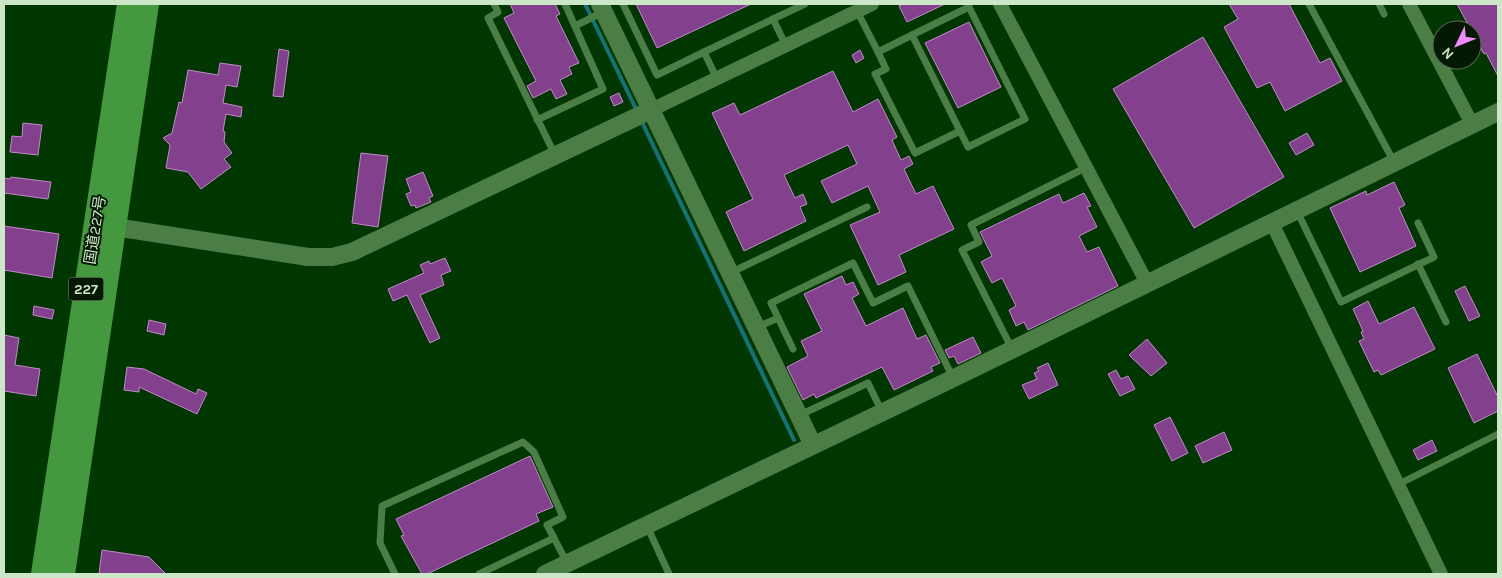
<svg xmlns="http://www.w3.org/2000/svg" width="1502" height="578" viewBox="0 0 1502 578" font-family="Karla,'Noto Sans JP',sans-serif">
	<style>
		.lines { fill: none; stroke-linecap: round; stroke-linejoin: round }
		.stream { stroke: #12747b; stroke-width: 4 }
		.building { fill: #83408d; stroke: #c08cc8 }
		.service { stroke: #4a7e45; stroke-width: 7 }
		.minor { stroke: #4a7e45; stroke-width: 14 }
		.tertiary { stroke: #4a7e45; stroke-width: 18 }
		.trunk { stroke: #44983e; stroke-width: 24 }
		.labels { text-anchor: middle; stroke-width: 4; stroke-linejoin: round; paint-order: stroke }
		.shield { fill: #041803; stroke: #8fa98d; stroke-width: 1 }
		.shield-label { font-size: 14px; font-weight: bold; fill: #cbe7c8 }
		.street-label { font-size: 15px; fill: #cbe7c8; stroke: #041803 }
	</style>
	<rect width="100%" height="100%" fill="#003600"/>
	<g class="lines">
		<!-- stream -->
		<g class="stream">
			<path d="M585 4 637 111"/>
			<path d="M641 120 794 440"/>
		</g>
	</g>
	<!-- building -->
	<g class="building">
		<path d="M510 4H555L560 14 556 16 579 63 569 67 572 74 560 80 567 94 556 99 551 89 533 98 527 86 536 81 504 18 514 13Z"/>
		<path d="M636 4H751L657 48Z"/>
		<path d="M904 4H945L907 22 899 6Z"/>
		<path d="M1229 4H1289L1320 63 1330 58 1342 81 1285 111 1270 82 1257 88 1224 27 1238 19Z"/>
		<path d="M1457 4H1498V76L1486 53 1484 54Z"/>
		<path d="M969 22 1001 87 958 108 925 43Z"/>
		<path d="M1203 37 1284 177 1194 228 1113 89Z"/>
		<path d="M279 49 289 51 283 97 273 96Z"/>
		<path d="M860 50 864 58 856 63 852 55Z"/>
		<path d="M220 63 241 66 237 87 226 85 223 103 242 107 241 117 226 114 223 131 225 132 224 142 232 153 224 159 231 167 201 189 188 172 166 168 170 145 163 138 172 133 179 102 182 103 188 70 218 75Z"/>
		<path d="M833 71 853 112 878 99 897 137 892 140 901 160 909 156 913 164 904 169 916 194 933 186 954 229 899 255 906 272 878 285 850 225 880 212 868 186 832 203 821 181 857 164 848 145 784 175 795 198 803 194 807 204 800 207 806 221 744 251 726 212 753 199 712 113 734 103 740 115Z"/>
		<path d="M619 93 623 102 614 106 610 97Z"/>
		<path d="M23 123 42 125 38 155 10 152 12 136 22 137Z"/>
		<path d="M1307 133 1314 145 1296 155 1289 143Z"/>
		<path d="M361 153 388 156 378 227 352 223Z"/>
		<path d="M423 172 433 196 429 198 431 202 416 208 415 205 411 206 406 194 411 192 406 179Z"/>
		<path d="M11 177 51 182 48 199 4 193V178L10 179Z"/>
		<path d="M1394 182 1405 205 1399 208 1416 246 1360 272 1330 208 1366 191 1367 195Z"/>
		<path d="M1084 193 1091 206 1087 207 1097 227 1079 236 1087 252 1099 247 1118 286 1028 330 1024 322 1016 326 1009 310 1016 306 1002 278 992 283 981 262 992 256 980 232 1059 194 1063 203Z"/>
		<path d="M4 226 59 234 52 278 4 270Z"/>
		<path d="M445 258 451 271 441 275 444 285 420 295 440 338 430 343 407 295 393 301 388 289 424 273 420 265 429 261 430 264Z"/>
		<path d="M842 276 846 285 853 282 859 294 852 298 866 326 903 308 917 339 926 335 940 363 931 367 933 371 894 390 882 367 816 398 814 394 803 400 787 367 808 356 801 341 822 331 804 294Z"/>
		<path d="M1465 286 1480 316 1469 321 1455 291Z"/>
		<path d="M1368 301 1379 324 1414 307 1435 349 1381 375 1378 370 1374 372 1359 341 1364 339 1361 332 1363 331 1353 309Z"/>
		<path d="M34 306 54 310 52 319 33 315Z"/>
		<path d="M149 320 166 324 164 335 147 331Z"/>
		<path d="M4 335 19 338 15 365 40 369 36 396 4 391Z"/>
		<path d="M973 337 981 353 958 364 954 356 949 358 945 350Z"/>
		<path d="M1147 339 1167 363 1151 376 1129 355Z"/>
		<path d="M1477 354 1498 397V411L1474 423 1448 368Z"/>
		<path d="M1048 363 1058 385 1029 399 1022 385 1037 379 1034 373 1039 371 1037 368Z"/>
		<path d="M127 367 144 369 196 394 198 389 207 393 197 414 139 387V392L124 390Z"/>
		<path d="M1116 370 1121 379 1128 376 1135 389 1120 396 1108 374Z"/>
		<path d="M1170 417 1188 453 1172 461 1154 425Z"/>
		<path d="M1224 432 1232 450 1203 463 1195 446Z"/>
		<path d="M1432 440 1437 451 1418 460 1413 450Z"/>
		<path d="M530 456 553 507 536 514 539 521 427 574H422L401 536 404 535 396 519Z"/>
		<path d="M102 550 149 557 166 574H99Z"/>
	</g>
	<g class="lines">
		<!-- service -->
		<g class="service">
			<path d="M494 4 498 12 488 18 555 155"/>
			<path d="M623 4 657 75 704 52"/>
			<path d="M1309 4 1394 162"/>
			<path d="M1379 4 1384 14"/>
			<path d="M969 7 1025 119 968 147 912 35Z"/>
			<path d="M857 11 878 52 912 35"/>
			<path d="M773 19 805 4"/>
			<path d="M575 26 603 12"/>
			<path d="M878 52 886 69 875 74 915 153 960 131"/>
			<path d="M717 79 704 52 773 19 786 46"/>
			<path d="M537 120 603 89 565 4"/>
			<path d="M1297 211 1341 302 1434 257 1418 223"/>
			<path d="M1418 264 1446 322"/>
			<path d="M730 273 867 207"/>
			<path d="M758 327 778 318"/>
			<path d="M793 349 771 303 853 263 873 303 908 286 953 378"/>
			<path d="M1012 349 962 250 979 242 971 225 1085 168"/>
			<path d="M800 415 868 383 882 412"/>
			<path d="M1397 485 1498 434"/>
			<path d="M647 526 669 574"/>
			<path d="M395 574 380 543 382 506 523 442 534 452 563 517 547 525 554 538"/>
			<path d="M479 574 554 538 567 563"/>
		</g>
		<!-- minor -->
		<g class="minor">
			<path d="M1000 4 1147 283"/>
			<path d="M1409 4 1472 124"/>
			<path d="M651 110 872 4"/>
			<path d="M1272 223 1441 574"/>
		</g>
		<!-- tertiary -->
		<g class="tertiary">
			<path d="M600 4 813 445"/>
			<path d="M102 225 308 257H332L352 252 651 110"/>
			<path d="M545 574 954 378 1498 112"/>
		</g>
		<!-- trunk -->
		<g class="trunk">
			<path d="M43 574 129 4"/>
			<path d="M63 574 147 4"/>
		</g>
	</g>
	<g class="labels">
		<!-- shield labels -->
		<rect class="shield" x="68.5" y="277.5" width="35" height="23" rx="4"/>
		<g class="shield-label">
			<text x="86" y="294">227</text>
		</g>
		<!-- street labels -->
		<g class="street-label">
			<text transform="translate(95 230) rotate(-81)" y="5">国道227号</text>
		</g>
	</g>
	<!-- border -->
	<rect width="1502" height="578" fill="none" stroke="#cbe7c8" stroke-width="10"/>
	<!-- north arrow -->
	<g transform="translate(1457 45) rotate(227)"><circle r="24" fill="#041803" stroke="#546b52"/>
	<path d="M0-4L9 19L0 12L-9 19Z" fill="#ec8cfa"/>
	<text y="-8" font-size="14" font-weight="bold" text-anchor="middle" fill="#cbe7c8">N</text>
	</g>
</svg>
